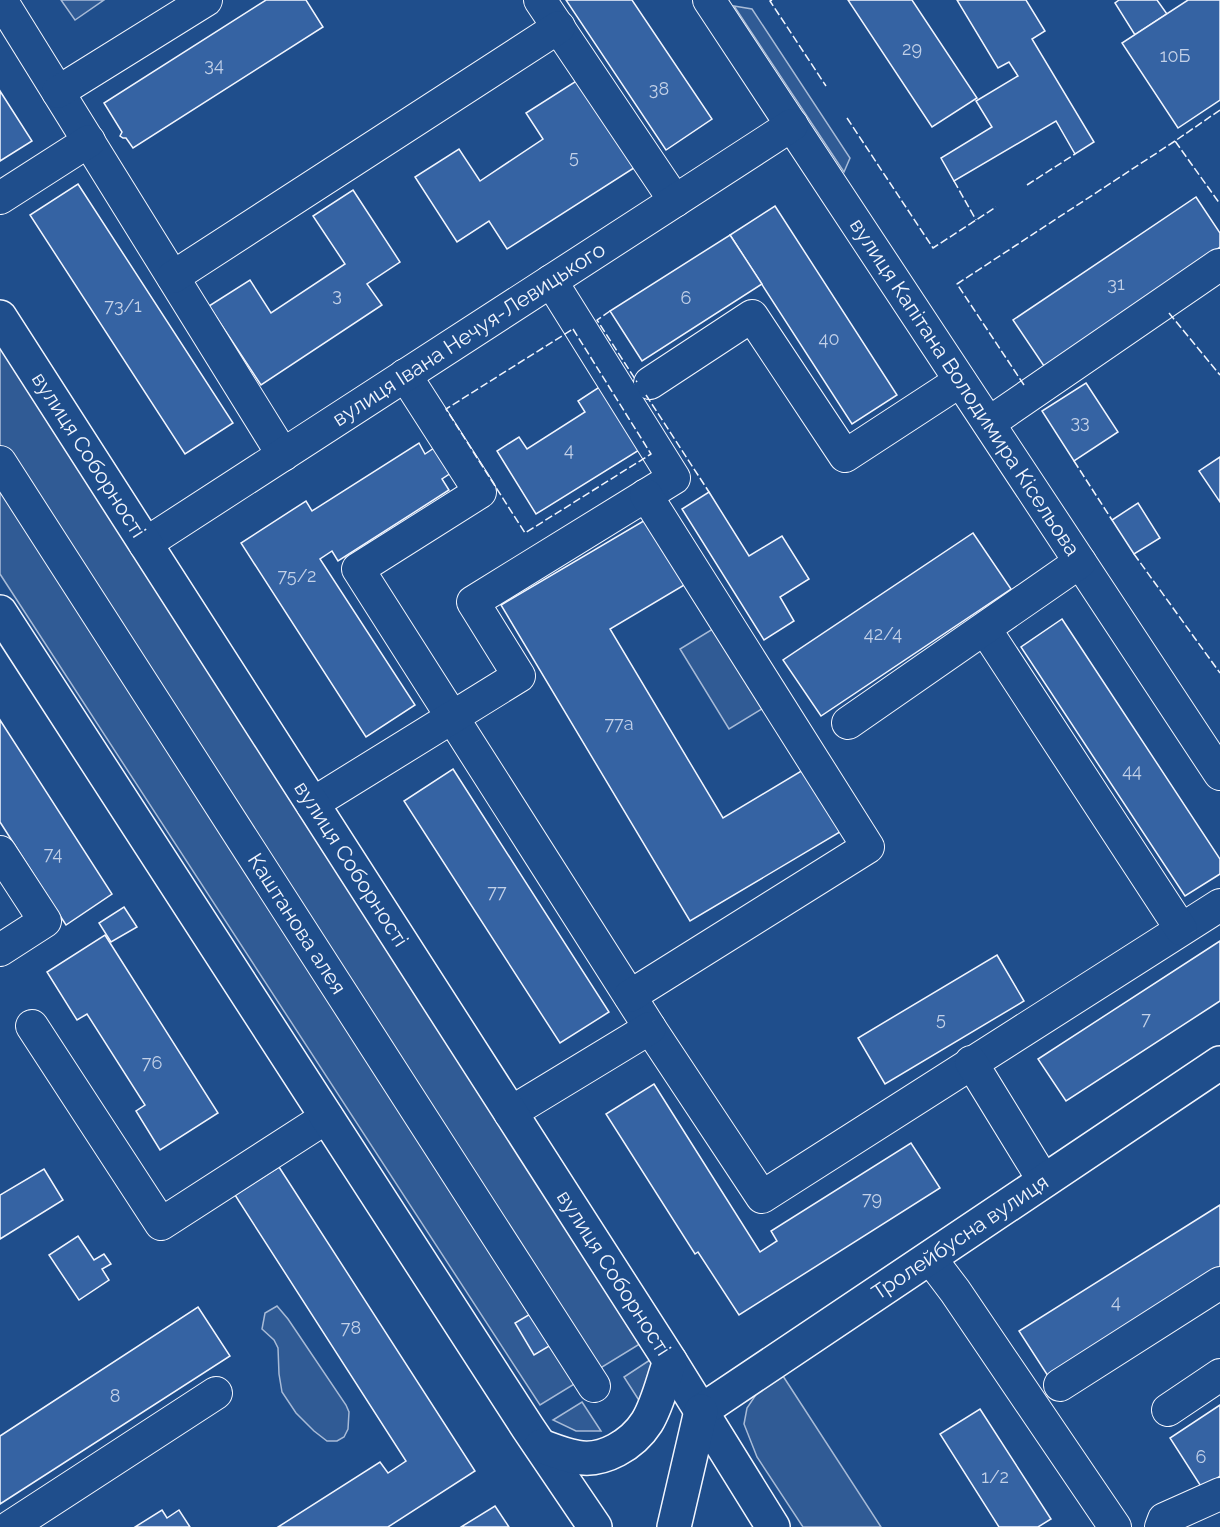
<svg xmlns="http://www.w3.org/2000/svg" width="1220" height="1527" viewBox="0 0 1220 1527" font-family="Raleway,sans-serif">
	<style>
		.built { fill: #305b95; stroke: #a8bbd7; stroke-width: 1.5 }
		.building { fill: #3563a3; stroke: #f2f6ff; stroke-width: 1.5 }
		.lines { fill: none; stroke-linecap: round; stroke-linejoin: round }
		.minor-casing { stroke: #f2f6ff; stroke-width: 34 }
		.major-casing { stroke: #f2f6ff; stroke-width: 36 }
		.minor { stroke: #1f4e8c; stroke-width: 32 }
		.major { stroke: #1f4e8c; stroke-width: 33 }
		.fence { stroke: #f2f6ff; stroke-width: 1.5; stroke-dasharray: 8 3; stroke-linecap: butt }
		.labels { text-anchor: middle; stroke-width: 4.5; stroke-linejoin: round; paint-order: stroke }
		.number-label { font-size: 18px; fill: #c3d1e8 }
		.street-label { font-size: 21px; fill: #f2f6ff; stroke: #1f4e8c }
	</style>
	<rect width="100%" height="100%" fill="#1f4e8c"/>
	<!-- built -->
	<g class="built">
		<path d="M61 0H104L75 20Z"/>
		<path d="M734 6 752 9 850 158 844 172Z"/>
		<path d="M0 346 643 1342 540 1405 0 574Z"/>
		<path d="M716 627 765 707 729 729 680 649Z"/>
		<path d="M277 1306 288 1319 346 1405 349 1412 348 1429 344 1437 337 1441H327L314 1431 296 1413 282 1392 279 1374 278 1348 274 1340 262 1329 265 1313Z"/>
		<path d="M653 1358 642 1405 624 1377Z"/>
		<path d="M783 1376 881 1527H803L757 1457 744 1424 747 1408 757 1393Z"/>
		<path d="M582 1402 601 1431H576L553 1420Z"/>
	</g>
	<!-- building -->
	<g class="building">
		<path d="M266 0H306L323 27 133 148 126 138H123L120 136 122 132 104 103Z"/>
		<path d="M566 0H632L712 119 666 150Z"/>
		<path d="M848 0H912L977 98 932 127Z"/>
		<path d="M957 0H1026L1045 31 1032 39 1094 142 1075 154 1056 121 954 181 941 158 992 127 976 101 1018 76 1009 62 998 68Z"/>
		<path d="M1119 0H1157L1167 14 1135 35 1115 3Z"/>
		<path d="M1188 0H1220V100L1178 128 1122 43Z"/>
		<path d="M581 78 637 166 507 249 489 221 457 242 415 177 459 149 480 181 543 139 526 113Z"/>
		<path d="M0 91 32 141 0 161Z"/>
		<path d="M78 184 233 423 185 454 30 215Z"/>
		<path d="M353 190 400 262 367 284 382 305 261 385 209 306 250 280 271 313 345 264 313 216Z"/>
		<path d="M1196 197 1220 233V247L1044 366 1013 320Z"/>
		<path d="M775 206 897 395 852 424 730 235Z"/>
		<path d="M730 235 762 284 642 361 610 311Z"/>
		<path d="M1086 383 1118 432 1074 461 1042 411Z"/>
		<path d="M604 384 644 447 536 514 497 451 519 437 527 449 585 412 578 401Z"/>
		<path d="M419 443 425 454 437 446 454 471 442 479 449 490 338 561 332 551 320 559 415 705 366 737 241 543 306 501 312 511Z"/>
		<path d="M1220 457V502L1199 471Z"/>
		<path d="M709 492 749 556 782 536 809 579 780 597 794 621 764 640 682 509Z"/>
		<path d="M1138 503 1160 538 1134 554 1112 520Z"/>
		<path d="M652 516 691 581 610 629 723 818 813 764 850 826 690 921 501 605Z"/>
		<path d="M973 533 1011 589 821 716 783 660Z"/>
		<path d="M1062 619 1220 859V874L1185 896 1021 647Z"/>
		<path d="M0 720 112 894 66 925 0 822Z"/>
		<path d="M453 769 609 1012 560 1043 404 801Z"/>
		<path d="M124 907 137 927 111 942 99 923Z"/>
		<path d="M105 935 218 1113 160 1150 136 1111 145 1105 87 1014 77 1020 47 972Z"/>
		<path d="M1220 941V1001L1066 1101 1038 1059Z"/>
		<path d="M997 955 1024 1001 885 1084 858 1038Z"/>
		<path d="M654 1084 760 1252 777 1241 771 1231 911 1143 940 1188 739 1315 698 1252 695 1254 606 1114Z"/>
		<path d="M279 1167 475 1471 388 1527H278L380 1462 388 1473 406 1461 235 1195Z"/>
		<path d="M44 1169 63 1200 0 1239V1195Z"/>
		<path d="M1220 1205V1268L1048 1376 1019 1331Z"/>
		<path d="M78 1236 94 1260 104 1254 111 1264 102 1269 109 1280 79 1300 49 1255Z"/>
		<path d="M198 1307 230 1356 0 1504V1436Z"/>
		<path d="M532 1313 551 1345 534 1355 515 1323Z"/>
		<path d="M1220 1405V1476L1202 1488 1170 1438Z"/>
		<path d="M980 1409 1051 1519 1038 1527H999L940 1434Z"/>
		<path d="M495 1506 509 1527H461Z"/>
		<path d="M162 1510 167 1518 179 1510 190 1527H135Z"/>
	</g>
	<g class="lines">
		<defs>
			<g id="minor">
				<path d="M1 0 283 455"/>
				<path d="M540 0 675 201"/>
				<path id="s1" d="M709 0 1220 774"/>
				<path d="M58 92 206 0"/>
				<path d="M0 198 89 141"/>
				<path d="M173 277 559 27"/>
				<path d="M405 375 480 492 358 569 650 1028 762 1197 1220 905"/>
				<path d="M650 383 752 316 845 456 960 381"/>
				<path d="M989 423 1219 265 1220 267"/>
				<path id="s2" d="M0 462 594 1386"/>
				<path id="s3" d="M145 544 792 125"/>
				<path d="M985 629 1181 929"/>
				<path d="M848 723 1080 562"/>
				<path d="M312 804 519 676 473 602 674 478 551 281"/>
				<path d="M0 852 45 921 0 950"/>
				<path d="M630 996 868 847 646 495"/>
				<path d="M32 1026 161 1224 327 1117"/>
				<path d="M971 1062 1044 1181"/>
				<path d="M510 1113 650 1028"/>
				<path d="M930 1258 955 1291 1115 1527"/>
				<path d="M1060 1385 1220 1283"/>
				<path d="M1168 1410 1220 1375"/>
				<path d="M10 1527 216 1393"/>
				<path d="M1161 1527 1164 1519 1220 1494"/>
			</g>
			<g id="major">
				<path id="s4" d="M0 317 670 1361 773 1527"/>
				<path d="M0 612 528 1428 595 1527"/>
				<path id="s5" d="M701 1411 1220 1063"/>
				<path d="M541 1446C552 1450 564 1455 576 1457 603 1463 633 1444 647 1422 658 1404 663 1380 670 1361"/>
				<path d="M674 1527 701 1411"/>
			</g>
		</defs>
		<!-- minor casing -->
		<use href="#minor" class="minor-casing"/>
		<!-- major casing -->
		<use href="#major" class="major-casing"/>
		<!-- minor -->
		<use href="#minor" class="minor"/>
		<!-- major -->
		<use href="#major" class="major"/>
		<!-- fence -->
		<g class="fence">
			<path d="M772 0 770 1 826 86"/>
			<path d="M1220 110 1175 141 1220 204"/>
			<path d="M847 118 933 248 996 207"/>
			<path d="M954 181 976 220"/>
			<path d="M1027 185 1075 154"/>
			<path d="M610 311 597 320 637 382"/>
			<path d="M1169 313 1220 375"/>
			<path d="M573 329 651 454 525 533 446 409Z"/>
			<path d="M1024 385 957 284 1175 141"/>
			<path d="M646 395 709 492"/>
			<path d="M1074 461 1112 520"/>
			<path d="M1134 554 1220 673"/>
		</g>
	</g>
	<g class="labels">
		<!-- number labels -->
		<g class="number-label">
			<text x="912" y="55">29</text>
			<text x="1175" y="62">10Б</text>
			<text x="214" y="71">34</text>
			<text x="659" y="95">38</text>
			<text x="574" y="163">5</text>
			<text x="1116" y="290">31</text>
			<text x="337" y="301">3</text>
			<text x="686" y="304">6</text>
			<text x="123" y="312">73/1</text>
			<text x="829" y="345">40</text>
			<text x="1080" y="428">33</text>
			<text x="569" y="456">4</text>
			<text x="297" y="582">75/2</text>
			<text x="883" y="640">42/4</text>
			<text x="619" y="730">77а</text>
			<text x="1132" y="777">44</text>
			<text x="53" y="860">74</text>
			<text x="497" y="898">77</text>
			<text x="941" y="1025">5</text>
			<text x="1146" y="1025">7</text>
			<text x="152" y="1069">76</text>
			<text x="872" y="1205">79</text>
			<text x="1116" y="1308">4</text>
			<text x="351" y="1334">78</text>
			<text x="115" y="1402">8</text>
			<text x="1201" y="1463">6</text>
			<text x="995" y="1483">1/2</text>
		</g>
		<!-- street labels -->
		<g class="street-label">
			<text dy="7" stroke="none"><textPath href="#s3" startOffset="386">вулиця Івана Нечуя-Левицького</textPath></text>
			<text dy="7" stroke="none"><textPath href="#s1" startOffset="464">вулиця Капітана Володимира Кісельова</textPath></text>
			<text dy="7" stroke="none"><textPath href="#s4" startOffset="164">вулиця Соборності</textPath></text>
			<text dy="7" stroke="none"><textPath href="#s4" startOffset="650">вулиця Соборності</textPath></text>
			<text dy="7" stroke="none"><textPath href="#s2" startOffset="549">Каштанова алея</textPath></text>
			<text dy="7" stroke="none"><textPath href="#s5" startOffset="312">Тролейбусна вулиця</textPath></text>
			<text dy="7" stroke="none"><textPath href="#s4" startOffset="1136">вулиця Соборності</textPath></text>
		</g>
	</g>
</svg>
